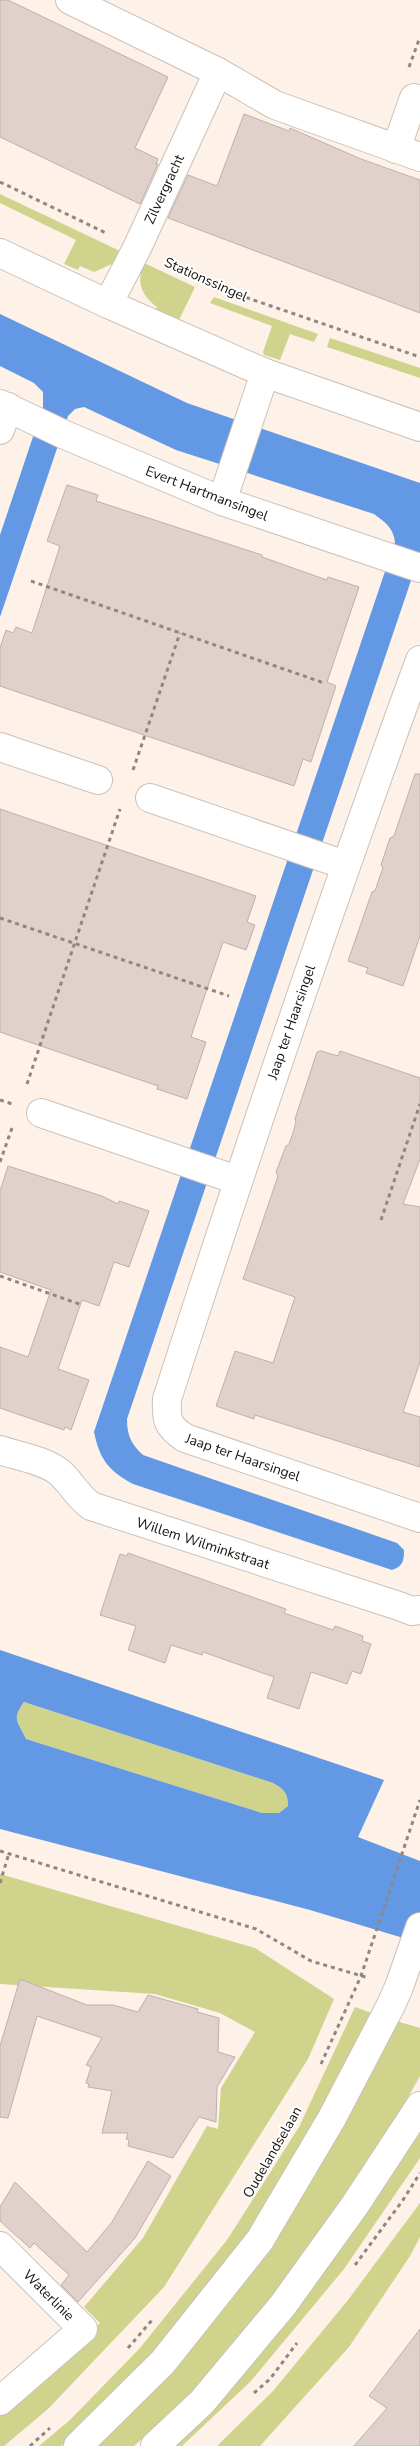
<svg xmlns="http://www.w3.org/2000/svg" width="420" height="2446" viewBox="0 0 420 2446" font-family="'Nunito Sans',sans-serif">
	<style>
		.green { fill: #cfd38b }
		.water { fill: #6398e5; fill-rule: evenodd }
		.building { fill: #e1d1cd; stroke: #bfb0ab }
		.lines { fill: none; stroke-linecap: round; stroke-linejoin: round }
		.street-casing { stroke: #ccc1b8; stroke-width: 30 }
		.secondary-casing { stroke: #ccc1b8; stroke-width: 30 }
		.path { stroke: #8f8781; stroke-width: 3; stroke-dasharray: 4 4; stroke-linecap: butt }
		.street { stroke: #fff; stroke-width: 28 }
		.secondary { stroke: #fff; stroke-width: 28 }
		.labels { text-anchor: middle; stroke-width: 4; stroke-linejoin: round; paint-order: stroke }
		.street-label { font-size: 14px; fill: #16120e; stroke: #fff }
	</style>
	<rect width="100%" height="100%" fill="#fdf1e8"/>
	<!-- green -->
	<g class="green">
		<path d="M0 194 120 251 114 263 94 272 80 266 78 270 64 264 76 240 0 203Z"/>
		<path d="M144 263 195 287 179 320 156 309 157 307C141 295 136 282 144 263Z"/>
		<path d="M214 297 318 334 314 342 290 334 280 360 264 355 263 352 272 326 210 303Z"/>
		<path d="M330 338 420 368V378L327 347Z"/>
		<path d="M24 1702 273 1783C284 1789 288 1793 288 1806L279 1813H262L26 1739C18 1721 11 1720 24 1702Z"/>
		<path d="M0 1874 255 1948 334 1999 308 2059 164 2287 48 2409 4 2446H0V2415L100 2323 84 2307 143 2238 207 2126 218 2129 221 2088 255 2032 220 2013 155 1994 0 1984Z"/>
		<path d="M355 2007 377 2015C355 2056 334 2098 310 2138 241 2251 162 2359 61 2446H39L70 2420 140 2348 227 2240 299 2127Z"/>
		<path d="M396 2021 420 2028V2076L377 2152 286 2284 193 2392 134 2446H90L184 2349Z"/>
		<path d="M420 2118V2158L344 2269 250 2382 182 2446H167Z"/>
		<path d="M420 2203V2237L410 2256 349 2347 260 2446H217L273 2391 348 2300Z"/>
	</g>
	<!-- water -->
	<g class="water">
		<path d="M0 314 187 403 420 483V554L127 1419C127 1435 131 1444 143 1455L397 1543 404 1550C404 1561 403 1566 392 1570L133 1484C108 1470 100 1460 94 1432L395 542C393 527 385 522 374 514L176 450 84 407 75 409 68 416 0 617V535L43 407V392L34 383 0 366Z"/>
		<path d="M0 1650 384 1780 358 1837 420 1861V1943L310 1910 0 1829ZM24 1702 273 1783C284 1789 288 1793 288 1806L279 1813H262L26 1739C18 1721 11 1720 24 1702Z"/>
	</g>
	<!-- building -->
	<g class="building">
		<path d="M0 0H8L168 77 135 148 158 159 156 164H158L140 204 0 137Z"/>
		<path d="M244 114 289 131 290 128 361 159 420 180V313L168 218 188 175 217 186Z"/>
		<path d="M67 485 98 495 96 501 262 555V557L327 580 328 577 359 587 327 682 336 686 311 762 303 759 294 786 0 686V648L6 630 13 633 16 627 32 633 60 546 47 541Z"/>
		<path d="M415 774H420V936L403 986 366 973 368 968 348 961 372 892 375 891 379 879 383 868 381 865 390 838 394 836Z"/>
		<path d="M0 809 256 896 247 922 255 925 246 950 223 942 209 983 191 1037 206 1042 187 1099 157 1089 158 1086 0 1032Z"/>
		<path d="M321 1051 338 1056 340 1051 420 1078V1159L403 1204 420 1207V1362L403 1412 420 1417V1467L255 1415 254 1419 216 1406 235 1351 273 1363 295 1297 243 1279 278 1176 276 1172 286 1146 289 1144 293 1133 296 1122 295 1119 317 1052Z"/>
		<path d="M8 1166 102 1196 118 1204 119 1201 149 1211 129 1267 114 1262 99 1306 82 1300 58 1369 89 1380 71 1430 65 1427 64 1430 0 1408V1347L28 1357 51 1290 0 1272V1191Z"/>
		<path d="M128 1553 286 1609 284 1613 333 1630 335 1626 363 1636 362 1641 371 1644 361 1674 352 1671 347 1684 311 1672 299 1709 267 1698 274 1677 203 1652 202 1655 171 1645 165 1663 128 1650 136 1626 100 1615 120 1554 127 1556Z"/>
		<path d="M20 1979 87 2005H113L138 2012 148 1995 198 2009 197 2012 219 2018 218 2052 235 2057 217 2087 216 2122 199 2117 173 2158 128 2146 129 2140 126 2139 128 2133H102L112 2091 88 2087 89 2084 86 2083 91 2067 86 2065 102 2038 37 2016 8 2118 0 2117V2046Z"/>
		<path d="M148 2161 171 2176 135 2238 78 2302 61 2285 69 2275 34 2243 30 2248 0 2221V2207L15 2182 87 2252 112 2222Z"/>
		<path d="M420 2329V2446H354L387 2408 369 2396Z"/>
	</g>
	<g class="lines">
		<defs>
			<g id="street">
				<path d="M70 0 218 72 275 105 420 157"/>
				<path d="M396 149 414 98 420 100"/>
				<path d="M108 304 137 248 218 72"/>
				<path d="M0 404 65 435 222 501 420 568"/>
				<path d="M0 430 8 407"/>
				<path d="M222 501 265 373"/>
				<path d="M420 660C330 905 247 1151 167 1399 166 1420 167 1426 185 1438L420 1518"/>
				<path d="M0 747 98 780"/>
				<path d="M150 798 345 865"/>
				<path d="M41 1113 237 1180"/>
				<path d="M0 1450C18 1456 44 1460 59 1472 72 1483 76 1495 91 1506L399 1606 412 1611 420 1610"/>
				<path d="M0 2246 83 2329 0 2401"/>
			</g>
			<g id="secondary">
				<path d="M0 253 108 304 265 373 420 427"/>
				<path d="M78 2446 163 2362 260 2240 332 2118 391 2005 399 1987 420 1927"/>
				<path d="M155 2446 202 2402 283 2305 355 2205 420 2106"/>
			</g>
		</defs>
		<!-- street casing -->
		<use href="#street" class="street-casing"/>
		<!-- secondary casing -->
		<use href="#secondary" class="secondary-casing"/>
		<!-- path -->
		<g class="path">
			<path d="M409 67 420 37"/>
			<path d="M0 182 108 234"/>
			<path d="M166 261 236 294 420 357"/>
			<path d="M31 581 324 683"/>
			<path d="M133 770 180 633"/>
			<path d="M0 918 229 996"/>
			<path d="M27 1084 120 809"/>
			<path d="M0 1100 12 1104"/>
			<path d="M0 1162 12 1128"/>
			<path d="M381 1220 420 1104"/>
			<path d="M0 1276 82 1305"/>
			<path d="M0 1851 256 1929 311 1961 369 1978"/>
			<path d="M0 1883 9 1853"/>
			<path d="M321 2064 361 1976 420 1800"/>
			<path d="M355 2265 403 2200 420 2173"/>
			<path d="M128 2348 153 2319"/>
			<path d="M254 2393 270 2379 297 2343"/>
			<path d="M30 2446 50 2428"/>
		</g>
		<!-- street -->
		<use href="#street" class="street"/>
		<!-- secondary -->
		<use href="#secondary" class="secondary"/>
	</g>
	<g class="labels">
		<!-- street labels -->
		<g class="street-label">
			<text transform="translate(164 189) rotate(-65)" y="5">Zilvergracht</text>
			<text transform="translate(206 279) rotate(24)" y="5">Stationssingel</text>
			<text transform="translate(207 493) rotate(21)" y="5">Evert Hartmansingel</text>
			<text transform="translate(291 1022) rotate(-71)" y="5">Jaap ter Haarsingel</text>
			<text transform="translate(243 1457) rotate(19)" y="5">Jaap ter Haarsingel</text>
			<text transform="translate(203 1543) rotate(18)" y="5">Willem Wilminkstraat</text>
			<text transform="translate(272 2152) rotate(-60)" y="5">Oudelandselaan</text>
			<text transform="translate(49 2295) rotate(45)" y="5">Waterlinie</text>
		</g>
	</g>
</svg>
